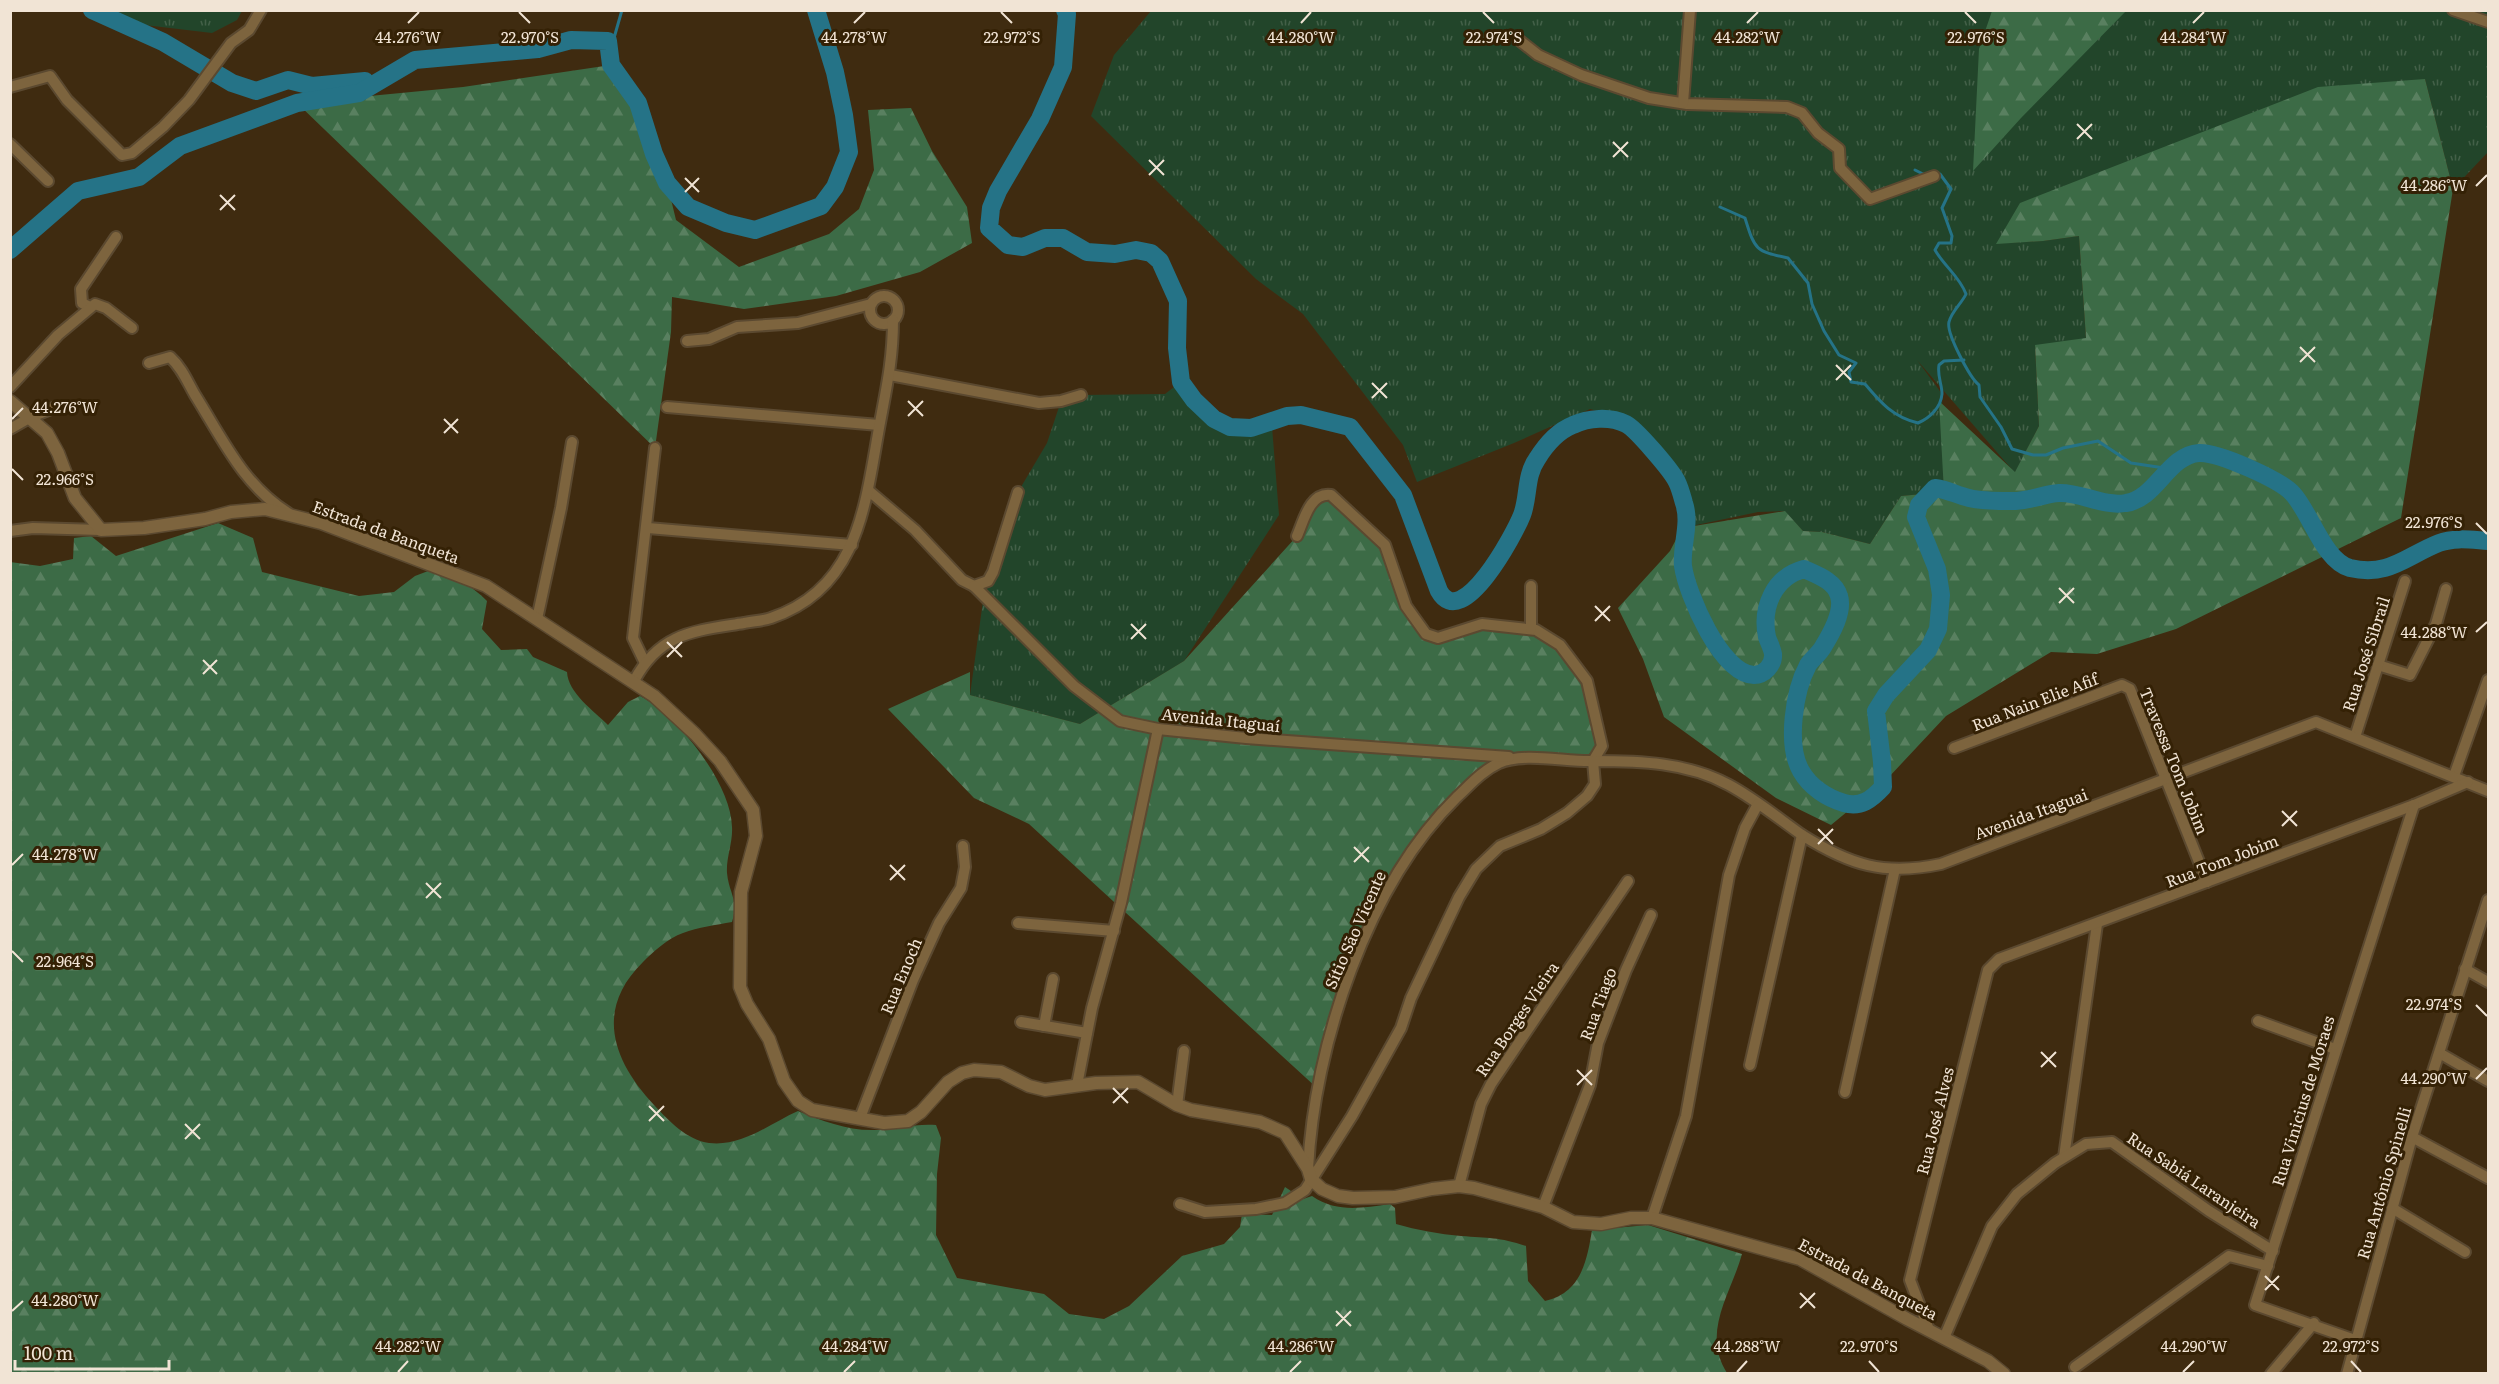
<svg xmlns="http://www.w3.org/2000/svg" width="2499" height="1384" viewBox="0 0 2499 1384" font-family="Literata,serif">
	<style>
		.grass { fill: url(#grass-tufts) }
		.forest { fill: url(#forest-firs) }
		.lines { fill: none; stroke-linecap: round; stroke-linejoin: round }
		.stream { stroke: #257387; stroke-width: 3 }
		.river { stroke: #257387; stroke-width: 18 }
		.minor-casing { stroke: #5b4930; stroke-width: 14 }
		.tertiary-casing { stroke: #5b4930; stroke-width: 15 }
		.minor { stroke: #7d643e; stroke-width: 10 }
		.tertiary { stroke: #7d643e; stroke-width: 12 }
		.ticks { fill: none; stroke: #f1e4d5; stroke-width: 2 }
		.labels { text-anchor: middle; stroke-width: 6; stroke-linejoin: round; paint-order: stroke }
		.street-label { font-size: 16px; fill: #f1e4d5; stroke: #342105 }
		.ticks-label { font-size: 15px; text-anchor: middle; fill: #f1e4d5; stroke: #342105; stroke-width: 6; stroke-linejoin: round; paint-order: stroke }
	</style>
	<defs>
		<pattern id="grass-tufts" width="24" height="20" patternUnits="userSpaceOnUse" patternTransform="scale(1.5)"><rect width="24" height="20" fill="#22452a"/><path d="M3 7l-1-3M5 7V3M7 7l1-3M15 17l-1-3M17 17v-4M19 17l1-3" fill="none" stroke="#436048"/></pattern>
		<pattern id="forest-firs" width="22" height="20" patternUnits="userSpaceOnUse" patternTransform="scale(1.5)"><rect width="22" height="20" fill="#3c6b46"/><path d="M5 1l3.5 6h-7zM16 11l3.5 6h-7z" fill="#598060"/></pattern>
	</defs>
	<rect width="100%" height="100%" fill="#3f2b10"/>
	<!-- grass -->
	<g class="grass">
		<path d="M109 11V10L242 11 237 20 212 33 128 23 111 15Z"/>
		<path d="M1151 11H2488V152L2453 189 2425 79 1997 243 2043 241 2079 236 2086 339 2035 346 2039 426 2015 473 1917 360 1942 394 1944 492 1901 496 1870 544 1822 532 1803 531 1784 511 1758 512 1682 528 1675 480 1619 417 1590 409 1514 443 1417 482 1403 445 1303 314 1256 279 1091 116 1114 55Z"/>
		<path d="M1178 384 1212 422 1231 427 1271 414 1279 515 1184 661 1080 724 970 695 983 601 1018 492 1047 443 1061 401 1081 395 1165 394Z"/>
	</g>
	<!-- forest -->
	<g class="forest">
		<path d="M1992 11H2126L2021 118 1973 171 1979 49Z"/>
		<path d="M611 65 667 183 676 220 739 267 829 234 859 209 874 170 868 110 911 108 932 151 967 207 972 243 920 272 836 296 744 309 672 297 671 332 655 448 297 103 463 87Z"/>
		<path d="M2425 79 2453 189 2401 518 2176 629 2097 654 2051 652 1946 716 1888 778 1831 825 1776 798 1664 717 1643 659 1618 608 1670 551 1682 528 1785 511 1803 531 1822 532 1870 544 1901 496 1944 492 1939 401 2015 472 2039 426 2035 345 2086 338 2079 236 2043 241 1996 244 2020 203 2318 87Z"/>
		<path d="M1331 495 1385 545 1406 606 1426 634 1482 624 1550 637 1587 681 1602 746 1576 762 1518 758 1484 771 1434 820 1391 882 1343 988 1317 1088 1029 824 974 798 888 709 970 672V695L1080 724 1184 661 1297 536 1310 506Z"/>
		<path d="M218 523 253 538 262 572 359 596 394 592 415 576 436 568C455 576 472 586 487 601L482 629 501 650 527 649 533 657 567 672C568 693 594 711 608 725L628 702 640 696C678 716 731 783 732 827 733 842 726 858 727 873 729 894 739 899 732 922 716 925 698 927 683 933 668 938 653 952 643 962 594 1010 613 1061 654 1105 669 1121 687 1140 709 1143 742 1147 769 1124 798 1111 822 1121 849 1131 875 1130 896 1130 916 1123 936 1125L941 1138 937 1174 936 1235 957 1278 1044 1294 1069 1314 1104 1319 1129 1306 1182 1256 1224 1244 1240 1227 1242 1214 1272 1215 1285 1187 1303 1199 1312 1196C1337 1213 1361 1208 1390 1204L1395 1208 1396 1224C1417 1230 1439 1234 1461 1236 1488 1238 1499 1237 1526 1246L1528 1281 1545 1301C1581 1293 1587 1261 1592 1230L1648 1225 1742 1254C1731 1294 1701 1332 1727 1373H11L10 562 40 566 73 559 74 538 91 536 116 556Z"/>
	</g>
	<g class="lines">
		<!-- stream -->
		<g class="stream">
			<path d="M608 41 614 38 622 10"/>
			<path d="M1915 170 1927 176"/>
			<path d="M1936 175 1940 174 1951 189 1942 208 1952 236 1951 243H1939L1935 250C1944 266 1960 277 1966 294 1962 303 1951 312 1949 322 1946 333 1970 378 1979 385L1980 397 2001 427 2012 449 2033 455H2046L2063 448 2098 441 2131 463 2171 469"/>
			<path d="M1720 207 1745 218C1755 250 1755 251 1788 258L1808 283 1812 304 1824 331 1839 355 1856 363 1849 372 1851 382 1865 384C1881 403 1893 417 1918 423 1930 418 1941 407 1942 394 1942 384 1937 376 1939 365L1944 361 1964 360"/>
		</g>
		<!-- river -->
		<g class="river">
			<path d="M92 10 163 42 232 83 256 91 288 80 312 86 365 81"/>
			<path d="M1065 10 1067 14 1063 67 1040 119 998 191 991 208 989 228 1008 245 1023 247 1045 238H1063L1087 252 1115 254 1136 250 1151 253 1160 261 1178 301 1177 348 1181 382 1194 400 1214 419 1230 427 1251 428 1287 416 1301 415 1350 427 1403 495 1439 591C1462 633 1515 533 1522 515 1529 497 1525 476 1537 459 1545 446 1558 431 1573 425 1588 418 1610 416 1626 424 1636 429 1672 471 1677 482 1680 488 1682 496 1684 503 1691 524 1681 545 1683 566 1687 594 1721 674 1754 675 1764 675 1774 665 1773 654 1772 648 1769 643 1767 637 1761 607 1774 577 1804 569 1817 575 1835 581 1839 596 1844 612 1831 634 1823 647 1819 654 1812 659 1808 665 1794 691 1786 745 1801 771 1810 787 1827 798 1844 803 1861 808 1872 799 1883 787L1882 762 1876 711 1886 695 1928 650 1938 629 1941 595 1937 569 1916 517 1919 505 1935 488C1949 490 1956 495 1969 498 1982 501 1997 501 2010 501 2027 502 2043 494 2059 493 2081 492 2103 507 2126 503 2156 499 2168 455 2199 453 2218 452 2281 480 2293 494 2311 514 2324 561 2350 568 2389 577 2406 556 2439 543 2455 537 2472 540 2488 541"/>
			<path d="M10 250 78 191 139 177 180 146 297 103 359 93 415 60 538 49 571 40 608 41 611 65 638 103 654 154 667 183 688 207 726 223 755 230 821 206 835 187 849 152 844 115 835 72 816 10"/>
		</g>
		<defs>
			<g id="minor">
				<path d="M2453 10 2488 22"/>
				<path d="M1519 40 1538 55 1581 75 1649 98 1687 104 1787 107 1802 113 1818 133 1839 149 1840 168 1870 199 1934 176"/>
				<path d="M10 87 50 76 67 100 122 155 132 153 163 127 189 100 231 43 249 30 261 10"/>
				<path d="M1683 103 1690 10"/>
				<path d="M10 144 48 181"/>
				<circle cx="884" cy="310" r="14"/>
				<path d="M90 307 82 303 81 289 116 237"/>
				<path d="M687 341 709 339 737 327 798 323 871 304"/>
				<path d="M149 363 170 357C182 368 187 381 195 395 222 438 243 485 288 513"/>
				<path d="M890 375 1039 403 1061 401 1081 395"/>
				<path d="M10 387 58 335 95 304 106 308 132 328"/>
				<path d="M667 407 879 425"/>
				<path d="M10 429 31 417 56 407"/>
				<path d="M869 491 915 530 962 580 974 586 988 581 993 572 1018 492"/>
				<path d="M648 528 852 545"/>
				<path d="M10 531 33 528 101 530"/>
				<path d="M1297 536C1304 520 1310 492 1331 495L1385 545 1406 606 1426 634 1438 638 1482 624 1536 630 1560 645 1587 681 1602 746 1593 761C1565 762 1524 752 1499 763 1482 771 1470 785 1457 797 1367 885 1314 1046 1308 1169"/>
				<path d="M974 586 1074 686 1120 721 1158 729 1246 738 1509 757"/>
				<path d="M537 619 561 508 572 442"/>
				<path d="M1531 629V586"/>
				<path d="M645 663 633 638 655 448"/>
				<path d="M2378 665 2410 675 2436 624 2446 589"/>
				<path d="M634 681C660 632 695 631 744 623 753 621 763 621 771 618 858 589 865 506 879 428 886 390 893 360 893 320"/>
				<path d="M2355 737 2405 581"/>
				<path d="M1954 748 2122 685 2130 689 2207 882"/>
				<path d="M2454 776 2488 680"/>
				<path d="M1018 923 1114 931"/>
				<path d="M2465 969 2488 982"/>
				<path d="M2258 1021 2335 1049"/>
				<path d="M1021 1022 1087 1033"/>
				<path d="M1044 1026 1053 979"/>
				<path d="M2441 1054 2488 1081"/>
				<path d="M1750 1065 1802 835C1850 865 1884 876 1941 864L2316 722 2488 791"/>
				<path d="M1077 1085 1092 1008 1121 903 1158 729"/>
				<path d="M1845 1092 1895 869"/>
				<path d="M1177 1105 1184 1051"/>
				<path d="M860 1118 913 980 939 923 961 888 965 867 963 846"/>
				<path d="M2412 1137 2488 1178"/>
				<path d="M2064 1157 2097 924"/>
				<path d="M1459 1186 1481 1104 1491 1084 1628 881"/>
				<path d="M1180 1204 1205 1212 1256 1209 1285 1203 1305 1190 1352 1116 1401 1028 1411 998 1459 897 1476 869 1500 846 1541 829 1567 813 1587 796 1595 784 1593 761C1639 761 1687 762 1729 785 1755 799 1778 818 1802 835"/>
				<path d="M1543 1207 1590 1085 1598 1043 1626 970 1651 915"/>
				<path d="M2392 1208 2465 1252"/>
				<path d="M1652 1218 1686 1116 1729 875 1745 828 1758 804"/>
				<path d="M1929 1330 1910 1280 1988 970 1999 959 2414 805 2468 782"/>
				<path d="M1944 1338 1992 1226 2017 1194 2055 1163 2086 1144 2112 1142 2209 1211 2273 1251"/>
				<path d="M2355 1340 2255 1305 2414 805"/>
				<path d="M2075 1367 2229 1256 2268 1266"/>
				<path d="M2271 1374 2314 1323"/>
				<path d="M2347 1374 2412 1137 2488 900"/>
			</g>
			<path id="tertiary" d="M10 401 47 433 58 453 75 498 101 530 144 528 205 519 231 512 265 509 321 523 486 586 654 696 695 734 720 761 753 810 756 836 741 892 740 987 747 1004 769 1039 784 1081 798 1101 812 1110 884 1123 908 1121 921 1112 948 1082 962 1073 974 1070 1001 1072 1029 1086 1045 1090 1096 1083 1138 1082 1177 1105 1191 1110 1260 1122 1285 1133 1308 1169 1311 1179 1322 1189 1338 1196 1353 1198 1395 1197 1432 1189 1459 1186 1474 1188 1543 1207 1573 1222 1601 1224 1631 1218H1652L1800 1259 1907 1319 1988 1361 2004 1374"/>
		</defs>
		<!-- minor casing -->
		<use href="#minor" class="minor-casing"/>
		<!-- tertiary casing -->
		<use href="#tertiary" class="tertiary-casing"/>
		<!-- minor -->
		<use href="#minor" class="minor"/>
		<!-- tertiary -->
		<use href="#tertiary" class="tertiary"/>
	</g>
	<!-- ticks -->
	<path class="ticks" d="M519 12 530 23M1001 12 1012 23M1483 12 1494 23M1965 12 1976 23M408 23 419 12M854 23 865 12M1301 23 1311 12M1747 23 1758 12M2193 23 2204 12M2077 124 2092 139M2077 139 2092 124M1613 142 1628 157M1613 157 1628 142M1149 160 1164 175M1149 175 1164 160M685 178 699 192M2476 186 2487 175M685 192 699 178M220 195 235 210M220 210 235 195M2300 347 2315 362M2300 362 2315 347M1836 365 1851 380M1836 380 1851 365M1372 383 1387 398M1372 398 1387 383M908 401 923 416M908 416 923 401M12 419 23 408M444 419 458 433M444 433 458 419M12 469 23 480M2476 523 2487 534M2059 588 2074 603M2059 603 2074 588M1595 606 1610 621M1595 621 1610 606M1131 624 1146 639M2476 632 2487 622M1131 639 1146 624M667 642 682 657M667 657 682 642M203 660 217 674M203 674 217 660M2282 811 2297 826M2282 826 2297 811M1818 829 1833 844M1818 844 1833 829M1354 847 1369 862M1354 862 1369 847M12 865 23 854M890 865 905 880M890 880 905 865M426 883 441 898M426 898 441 883M12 951 23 962M2476 1005 2487 1016M2041 1052 2056 1067M2041 1067 2056 1052M1577 1070 1592 1085M2476 1079 2487 1068M1577 1085 1592 1070M1113 1088 1128 1103M1113 1103 1128 1088M649 1106 664 1121M649 1121 664 1106M185 1124 200 1139M185 1139 200 1124M2265 1276 2279 1290M2265 1290 2279 1276M1800 1293 1815 1308M1800 1308 1815 1293M12 1311 23 1301M1336 1311 1351 1326M1336 1326 1351 1311M1869 1361 1879 1372M2351 1361 2361 1372M398 1372 408 1361M844 1372 855 1361M1290 1372 1301 1361M1737 1372 1747 1361M2183 1372 2194 1361"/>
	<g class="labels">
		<!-- street labels -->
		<g class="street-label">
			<text transform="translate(386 532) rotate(20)" y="6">Estrada da Banqueta</text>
			<text transform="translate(2366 654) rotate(-72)" y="6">Rua José Sibrail</text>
			<text transform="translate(2035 702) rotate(-21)" y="6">Rua Nain Elie Afif</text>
			<text transform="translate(1221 720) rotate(6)" y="6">Avenida Itaguaí</text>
			<text transform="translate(2174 761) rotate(68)" y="6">Travessa Tom Jobim</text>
			<text transform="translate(2031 814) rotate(-20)" y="6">Avenida Itaguai</text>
			<text transform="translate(2222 861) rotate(-21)" y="6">Rua Tom Jobim</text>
			<text transform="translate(1355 930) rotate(-66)" y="6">Sítio São Vicente</text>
			<text transform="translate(901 976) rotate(-67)" y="6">Rua Enoch</text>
			<text transform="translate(1598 1004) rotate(-70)" y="6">Rua Tiago</text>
			<text transform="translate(1517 1019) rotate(-56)" y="6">Rua Borges Vieira</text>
			<text transform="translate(2303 1101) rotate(-73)" y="6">Rua Vinicius de Moraes</text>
			<text transform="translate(1935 1121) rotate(-76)" y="6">Rua José Alves</text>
			<text transform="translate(2194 1180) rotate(34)" y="6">Rua Sabiá Laranjeira</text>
			<text transform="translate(2384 1183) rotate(-74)" y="6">Rua Antônio Spinelli</text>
			<text transform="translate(1868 1279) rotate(28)" y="6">Estrada da Banqueta</text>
		</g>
	</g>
	<g class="ticks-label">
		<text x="408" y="43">44.276°W</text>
		<text x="530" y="43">22.970°S</text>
		<text x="1012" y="43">22.972°S</text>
		<text x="1301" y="43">44.280°W</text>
		<text x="1494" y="43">22.974°S</text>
		<text x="1747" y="43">44.282°W</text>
		<text x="1976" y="43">22.976°S</text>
		<text x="2193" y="43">44.284°W</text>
		<text x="854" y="43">44.278°W</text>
		<text x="2434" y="191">44.286°W</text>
		<text x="65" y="413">44.276°W</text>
		<text x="65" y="485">22.966°S</text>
		<text x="2434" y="528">22.976°S</text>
		<text x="2434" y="638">44.288°W</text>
		<text x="65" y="860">44.278°W</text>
		<text x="65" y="967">22.964°S</text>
		<text x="2434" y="1010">22.974°S</text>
		<text x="2434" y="1084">44.290°W</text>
		<text x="65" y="1306">44.280°W</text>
		<text x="855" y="1352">44.284°W</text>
		<text x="1301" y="1352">44.286°W</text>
		<text x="2194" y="1352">44.290°W</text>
		<text x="408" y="1352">44.282°W</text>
		<text x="1747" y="1352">44.288°W</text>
		<text x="1869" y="1352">22.970°S</text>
		<text x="2351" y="1352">22.972°S</text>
	</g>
	<!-- border -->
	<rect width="2499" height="1384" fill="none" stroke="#f1e4d5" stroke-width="24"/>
	<!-- scale -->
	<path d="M15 1360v9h154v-9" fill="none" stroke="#f1e4d5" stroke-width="3"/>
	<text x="24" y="1360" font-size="18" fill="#f1e4d5" stroke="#342105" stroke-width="4.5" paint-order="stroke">100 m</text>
</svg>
